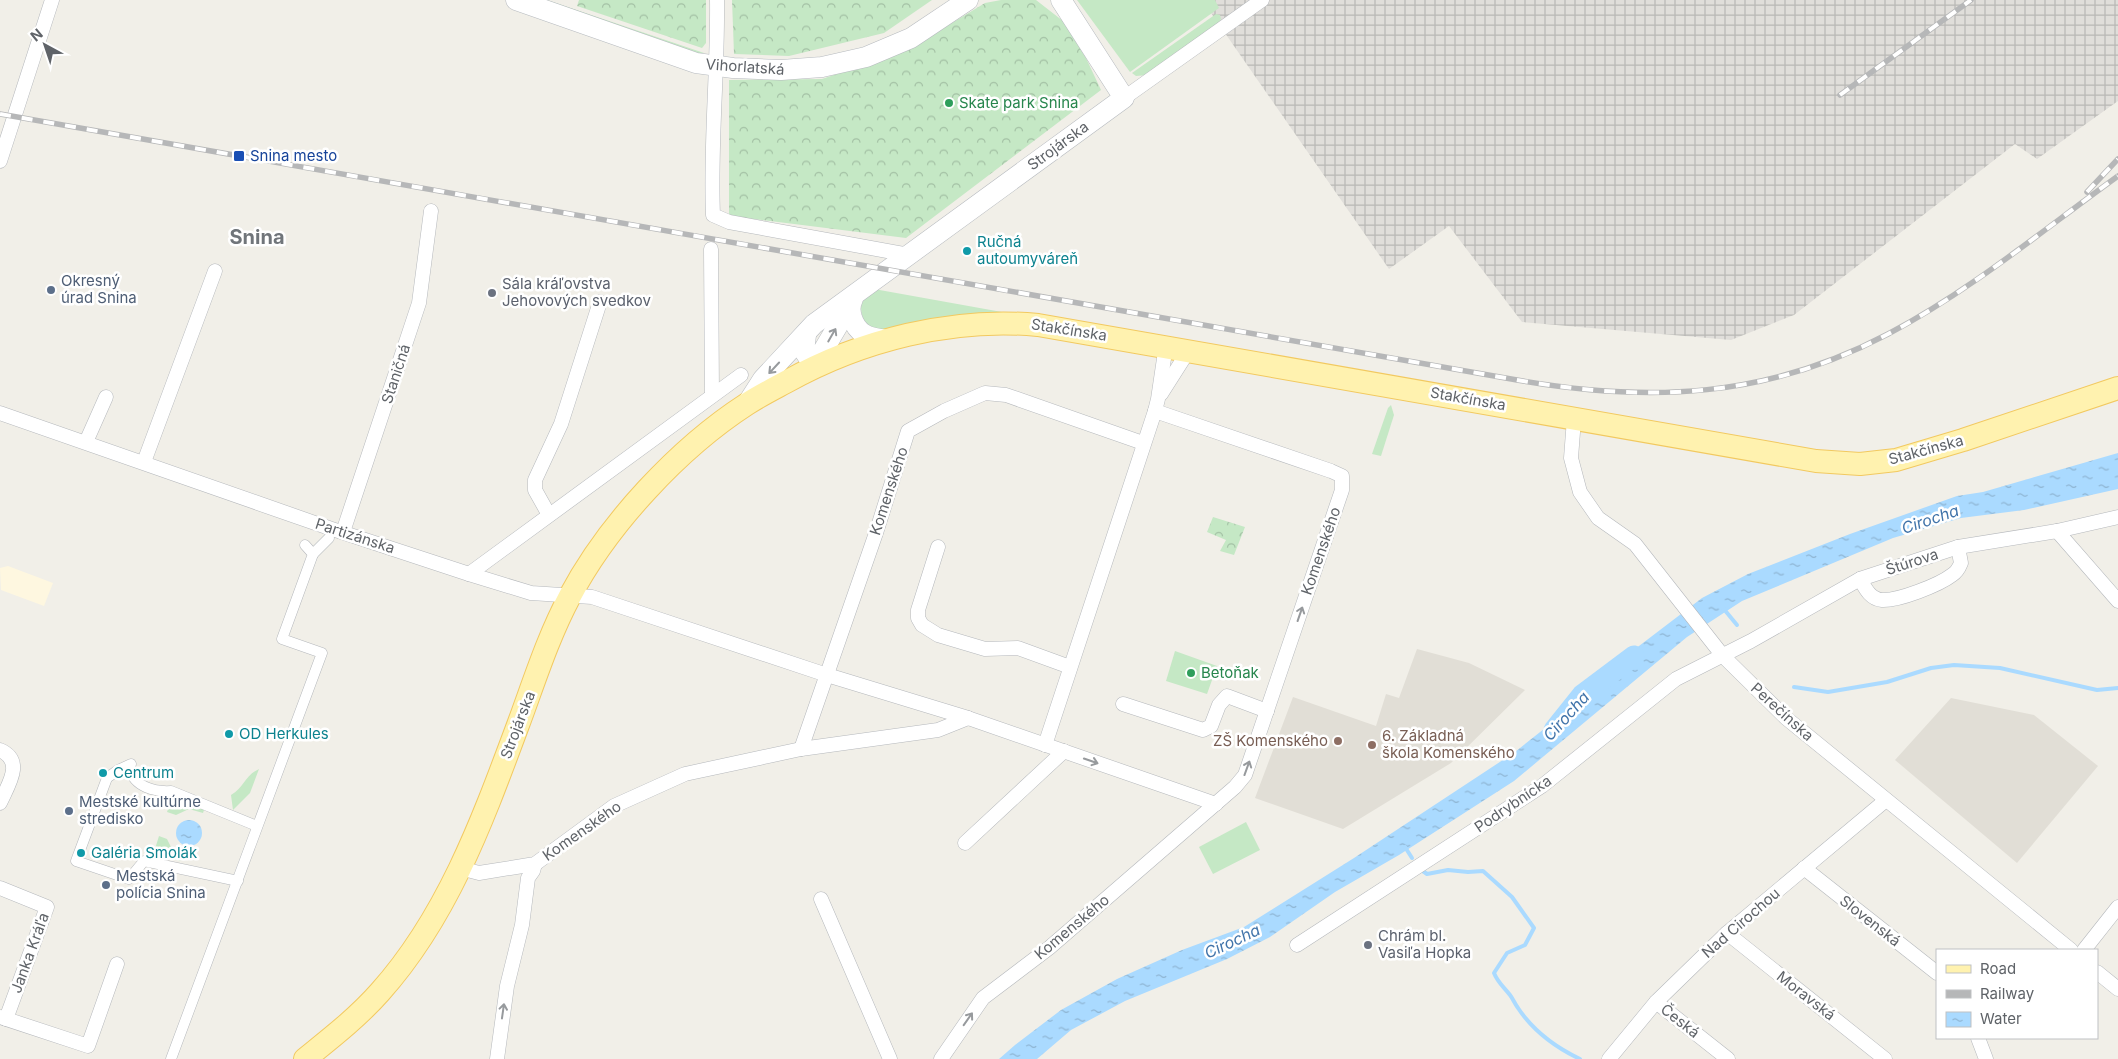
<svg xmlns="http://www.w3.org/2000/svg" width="2118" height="1059" viewBox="0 0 2118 1059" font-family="Inter,sans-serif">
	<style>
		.commercial { fill: #fef7e0 }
		.industrial { fill: url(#industrial-grid) }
		.education { fill: #e1ded6 }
		.grass { fill: #c5e8c5 }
		.forest { fill: url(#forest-crowns) }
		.water { fill: url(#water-ripples) }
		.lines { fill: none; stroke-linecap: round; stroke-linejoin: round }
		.stream { stroke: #aadaff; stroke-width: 4 }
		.river { stroke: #aadaff; stroke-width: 21 }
		.pedestrian-casing { stroke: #b5b8bc; stroke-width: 11 }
		.minor-casing { stroke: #b5b8bc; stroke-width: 15 }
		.secondary-casing { stroke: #b6babf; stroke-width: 21 }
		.primary-casing { stroke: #f2c960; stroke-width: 24 }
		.pedestrian { stroke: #fff; stroke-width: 10 }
		.minor { stroke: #fff; stroke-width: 14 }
		.secondary { stroke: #fff; stroke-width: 20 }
		.primary { stroke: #fff2af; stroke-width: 22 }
		.rail-casing { stroke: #b6b7b8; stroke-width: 5.5 }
		.rail { stroke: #fff; stroke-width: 4; stroke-dasharray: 11; stroke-linecap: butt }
		.oneway { stroke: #979a9d }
		.leisure-dot { fill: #2e9e5b; stroke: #fff; stroke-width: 2 }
		.transit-dot { fill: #1a4fb4; stroke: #fff; stroke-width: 2 }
		.culture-dot { fill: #0f9aa8; stroke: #fff; stroke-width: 2 }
		.service-dot { fill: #5c6f8a; stroke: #fff; stroke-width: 2 }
		.worship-dot { fill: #6b7280; stroke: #fff; stroke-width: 2 }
		.education-dot { fill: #8d6e63; stroke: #fff; stroke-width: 2 }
		.labels { text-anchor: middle; stroke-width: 5; stroke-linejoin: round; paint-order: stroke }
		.street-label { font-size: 15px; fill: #5f6368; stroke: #fff }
		.leisure-label { font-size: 15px; fill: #27864d; stroke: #fff; text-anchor: start }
		.transit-label { font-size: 15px; fill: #164399; stroke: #fff; text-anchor: start }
		.culture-label { font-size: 15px; fill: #0d838f; stroke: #fff; text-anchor: start }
		.service-label { font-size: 15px; fill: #4e5e75; stroke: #fff; text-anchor: start }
		.worship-label { font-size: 15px; fill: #5b616d; stroke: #fff; text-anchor: start }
		.education-label { font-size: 15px; fill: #785e54; stroke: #fff; text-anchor: start }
		.water-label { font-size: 16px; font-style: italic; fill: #4174aa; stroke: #fff }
		.district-label { font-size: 20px; font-weight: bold; fill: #70757a; stroke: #fff }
	</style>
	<defs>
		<pattern id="industrial-grid" width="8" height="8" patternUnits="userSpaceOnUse" patternTransform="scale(1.25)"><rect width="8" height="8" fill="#e0deda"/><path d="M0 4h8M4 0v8" fill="none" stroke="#b9b8b5"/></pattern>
		<pattern id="forest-crowns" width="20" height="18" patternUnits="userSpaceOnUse" patternTransform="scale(1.25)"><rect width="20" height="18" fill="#c5e8c5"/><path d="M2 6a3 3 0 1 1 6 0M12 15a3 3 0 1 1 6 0" fill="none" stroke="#a3c0a4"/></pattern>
		<pattern id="water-ripples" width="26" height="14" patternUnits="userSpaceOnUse" patternTransform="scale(1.25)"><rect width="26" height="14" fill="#aadaff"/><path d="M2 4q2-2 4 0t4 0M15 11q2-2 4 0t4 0" fill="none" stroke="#8eb4d2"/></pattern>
	</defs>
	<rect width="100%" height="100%" fill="#f1efe8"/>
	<!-- commercial -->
	<path class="commercial" d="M8 566 53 583 44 606 1 590 0 568Z"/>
	<!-- industrial -->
	<path class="industrial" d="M1202 0H2118V101L2037 159 2015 144 1794 315 1731 340 1522 322 1449 226 1389 269Z"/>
	<!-- education -->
	<g class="education">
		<path d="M1417 649 1469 663 1525 690 1451 763 1343 829 1255 798 1293 697 1376 726 1386 694 1399 698Z"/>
		<path d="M1951 698 2034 715 2098 766 2017 863 1895 760Z"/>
	</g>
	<!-- grass -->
	<g class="grass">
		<path d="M539 0H547L704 53 700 55Z"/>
		<path d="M1077 0H1215L1219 8 1130 72Z"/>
		<path d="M1216 14 1220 15 1221 19 1217 25 1148 75 1136 76 1132 73Z"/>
		<path d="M874 289 1013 314 880 331 865 324C858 305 860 302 874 289Z"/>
		<path d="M1391 405 1394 415 1381 456 1372 454 1388 408Z"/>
		<path d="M1175 651 1217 666 1207 694 1166 681Z"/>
		<path d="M259 769 250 793 233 810 231 795C244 788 244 776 259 769Z"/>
		<path d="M173 796 205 807 203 813 189 809 176 815 167 812Z"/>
		<path d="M1246 822 1260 850 1213 874 1199 847Z"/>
		<path d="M159 836 167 839 172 849 182 856 180 861 154 852Z"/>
	</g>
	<!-- forest -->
	<g class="forest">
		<path d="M579 0H706V43L702 48 577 6Z"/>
		<path d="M732 0H932L884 33 789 56 734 54Z"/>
		<path d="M1001 0H1036L1063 21 1086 58 1101 90 906 238 729 216V80L822 79 909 49 985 3Z"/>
		<path d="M1213 517 1245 527 1234 555 1220 551 1226 540 1207 532Z"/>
	</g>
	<!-- water -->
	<g class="water">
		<path d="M2118 453V489L2024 510 1961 518 1893 538 1742 601 1687 637 1514 781 1399 855 1335 892 1270 937 1227 959 1125 1001 1071 1030 1037 1059H999L1015 1045 1061 1010 1117 979 1182 950 1244 927 1354 858 1515 752 1592 691 1639 646 1702 598 1748 574 1850 534 1957 496 1983 492Z"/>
		<circle cx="189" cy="833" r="13"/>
	</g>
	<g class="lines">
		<!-- stream -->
		<g class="stream">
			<path d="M1723 608 1737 625"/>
			<path d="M1794 687 1828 692 1887 682 1931 668 1954 665 2000 668 2097 690 2118 688"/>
			<path d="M1405 847 1412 858"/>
			<path d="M1420 869 1427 874 1448 870 1468 872 1483 871 1512 897 1534 928 1525 945 1507 953 1494 973C1498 983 1504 987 1510 995 1513 999 1515 1004 1518 1008 1534 1032 1555 1047 1580 1059"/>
		</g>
		<!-- river -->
		<path class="river" d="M1554 730 1582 695 1634 656"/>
		<defs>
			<g id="pedestrian">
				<path d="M313 554 329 538"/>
				<path d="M131 764 118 770 107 778 76 861 129 879 144 861 238 881"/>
				<path d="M130 769C134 787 155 792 171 791L257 826"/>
				<path d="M171 1059 322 653 282 639 313 554 305 545"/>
			</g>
			<g id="minor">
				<path d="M717 0C718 72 710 144 713 215L729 222 909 255"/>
				<path d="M1124 98 1262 0"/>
				<path d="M0 161 52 0"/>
				<path d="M711 249 712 395"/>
				<path d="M1161 394 1189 350"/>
				<path d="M0 413 332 529 469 574 531 593 592 597 827 675 968 718 1216 804"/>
				<path d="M1574 419 1571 458 1580 492 1598 518 1635 544 1723 656 1786 718 2071 950"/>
				<path d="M86 442 106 397"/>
				<path d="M144 462 215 271"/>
				<path d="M549 515 535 490V480L561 424 600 302"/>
				<path d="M2057 531 2118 601"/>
				<path d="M343 532 419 303 431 211"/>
				<path d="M938 547 918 610V618L922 625 938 635 985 649 1018 648 1070 667"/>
				<path d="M469 574 741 375"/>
				<path d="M1860 579C1865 588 1870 599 1882 600 1898 601 1939 585 1952 575 1957 572 1959 568 1961 563L1958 547"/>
				<path d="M1123 704 1203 730 1211 726 1219 705 1227 696 1267 711"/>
				<path d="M1045 745 1155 411 1158 399 1166 345"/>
				<path d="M801 749 876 533 908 431 944 411 985 393 1006 395 1143 443"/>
				<path d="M0 750C25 761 8 785 0 803"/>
				<path d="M965 843 1064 751"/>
				<path d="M460 868 479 873 535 864 614 806 685 774 801 749 938 730 968 718"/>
				<path d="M1804 868 1937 973"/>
				<path d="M0 888 47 907 6 1019"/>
				<path d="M821 899 890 1059"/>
				<path d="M1727 933 1885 1059"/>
				<path d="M1297 945 1542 786 1676 679 1751 641 1860 579 1958 547 2057 531 2118 517"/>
				<path d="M2084 950 2118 907"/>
				<path d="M2097 972 2118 989"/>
				<path d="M1656 1002 1728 1059"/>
				<path d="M0 1017 88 1046 117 964"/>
				<path d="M1978 1038 1986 1059"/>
				<path d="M497 1059 507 986 522 925 528 878 533 871 535 864"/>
				<path d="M941 1059 983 998 1049 948 1235 787 1245 775 1342 490V476L1331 471 1155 411"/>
				<path d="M1609 1059 1656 1002 1727 933 1886 800"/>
			</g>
			<g id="secondary">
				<path d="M516 0 696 63 733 68 781 70 822 67 866 57 911 38 968 0"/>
				<path d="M853 299C847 310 853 327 864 334 870 338 880 339 887 340"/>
				<path d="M806 335 804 351 814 366 850 305"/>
				<path d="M747 404 763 379 814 324 1124 98 1061 0"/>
			</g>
			<path id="primary" d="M305 1059C331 1038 358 1017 380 992 448 916 483 819 518 725 534 682 548 637 570 596 608 524 679 448 747 404 759 396 773 389 786 382 861 340 952 317 1038 325L1816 461 1860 464 1896 460 1963 440 2118 388"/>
		</defs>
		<!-- pedestrian casing -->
		<use href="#pedestrian" class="pedestrian-casing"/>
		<!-- minor casing -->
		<use href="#minor" class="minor-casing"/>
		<!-- secondary casing -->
		<use href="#secondary" class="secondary-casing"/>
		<!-- primary casing -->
		<use href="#primary" class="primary-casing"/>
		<!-- pedestrian -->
		<use href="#pedestrian" class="pedestrian"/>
		<!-- minor -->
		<use href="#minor" class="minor"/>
		<!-- secondary -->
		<use href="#secondary" class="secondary"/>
		<!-- primary -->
		<use href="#primary" class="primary"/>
		<defs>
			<g id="rail">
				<path d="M1840 95 1971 0"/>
				<path d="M0 114 1517 380C1650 403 1767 398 1888 334 1970 291 2043 230 2118 176"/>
				<path d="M2087 192 2118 159"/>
			</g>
		</defs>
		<!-- rail casing -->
		<use href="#rail" class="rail-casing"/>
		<!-- rail -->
		<use href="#rail" class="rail"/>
	</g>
	<!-- one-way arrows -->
	<defs><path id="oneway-shaft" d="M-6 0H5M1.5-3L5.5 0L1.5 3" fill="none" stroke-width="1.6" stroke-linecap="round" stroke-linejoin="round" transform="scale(1.25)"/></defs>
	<g class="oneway">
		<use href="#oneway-shaft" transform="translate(832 335) rotate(-60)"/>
		<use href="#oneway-shaft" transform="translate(774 368) rotate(133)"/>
		<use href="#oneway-shaft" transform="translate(1300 614) rotate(-71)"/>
		<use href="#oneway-shaft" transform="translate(1091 761) rotate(19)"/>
		<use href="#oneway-shaft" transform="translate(1247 768) rotate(-70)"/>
		<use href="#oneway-shaft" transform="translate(503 1011) rotate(-82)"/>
		<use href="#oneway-shaft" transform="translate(968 1019) rotate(-55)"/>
	</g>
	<!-- markers -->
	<g class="leisure-dot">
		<circle cx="949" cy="103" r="5"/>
		<circle cx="1191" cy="673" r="5"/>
	</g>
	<rect class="transit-dot" x="233" y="150" width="12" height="12" rx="2.5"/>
	<g class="culture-dot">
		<circle cx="967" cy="251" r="5"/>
		<circle cx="229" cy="734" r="5"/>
		<circle cx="103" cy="773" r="5"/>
		<circle cx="81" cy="853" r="5"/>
	</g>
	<g class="service-dot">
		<circle cx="51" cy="290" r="5"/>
		<circle cx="69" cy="811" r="5"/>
		<circle cx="106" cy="885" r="5"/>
	</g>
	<g class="worship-dot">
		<circle cx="492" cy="293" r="5"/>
		<circle cx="1368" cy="945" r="5"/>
	</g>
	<g class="education-dot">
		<circle cx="1338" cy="741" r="5"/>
		<circle cx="1372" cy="745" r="5"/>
	</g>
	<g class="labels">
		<!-- street labels -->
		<g class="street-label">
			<text transform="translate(745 67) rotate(4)" y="5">Vihorlatská</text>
			<text transform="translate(1058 146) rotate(-36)" y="5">Strojárska</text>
			<text transform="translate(1069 330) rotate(9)" y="5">Stakčínska</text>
			<text transform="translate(396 374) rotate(-72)" y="5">Staničná</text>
			<text transform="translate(1468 399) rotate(10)" y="5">Stakčínska</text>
			<text transform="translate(1926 450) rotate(-15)" y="5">Stakčínska</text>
			<text transform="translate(889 491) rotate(-72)" y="5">Komenského</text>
			<text transform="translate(355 536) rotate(18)" y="5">Partizánska</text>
			<text transform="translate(1321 551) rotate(-71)" y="5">Komenského</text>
			<text transform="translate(1912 562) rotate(-18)" y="5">Štúrova</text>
			<text transform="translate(1782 712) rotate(42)" y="5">Perečínska</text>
			<text transform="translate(518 725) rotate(-69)" y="5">Strojárska</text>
			<text transform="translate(1513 804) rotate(-34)" y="5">Podrybnícka</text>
			<text transform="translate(582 831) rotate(-35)" y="5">Komenského</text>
			<text transform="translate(1870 921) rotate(38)" y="5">Slovenská</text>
			<text transform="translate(1741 923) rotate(-41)" y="5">Nad Cirochou</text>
			<text transform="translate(1072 927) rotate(-40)" y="5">Komenského</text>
			<text transform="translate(30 953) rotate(-70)" y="5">Janka Kráľa</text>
			<text transform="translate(1806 996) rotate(38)" y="5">Moravská</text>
			<text transform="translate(1680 1021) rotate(38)" y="5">Česká</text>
		</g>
		<!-- leisure labels -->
		<g class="leisure-label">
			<text x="959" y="108">Skate park Snina</text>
			<text x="1201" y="678">Betoňak</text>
		</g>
		<!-- transit labels -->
		<g class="transit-label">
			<text x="250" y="161">Snina mesto</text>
		</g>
		<!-- culture labels -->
		<g class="culture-label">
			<text x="977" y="247">Ručná<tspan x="977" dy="17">autoumyváreň</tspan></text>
			<text x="239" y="739">OD Herkules</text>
			<text x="113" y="778">Centrum</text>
			<text x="91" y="858">Galéria Smolák</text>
		</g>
		<!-- service labels -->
		<g class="service-label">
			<text x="61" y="286">Okresný<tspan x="61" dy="17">úrad Snina</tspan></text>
			<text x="79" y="807">Mestské kultúrne<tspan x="79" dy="17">stredisko</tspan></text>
			<text x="116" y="881">Mestská<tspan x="116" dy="17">polícia Snina</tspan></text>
		</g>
		<!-- worship labels -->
		<g class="worship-label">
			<text x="502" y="289">Sála kráľovstva<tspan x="502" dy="17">Jehovových svedkov</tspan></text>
			<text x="1378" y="941">Chrám bl.<tspan x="1378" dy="17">Vasiľa Hopka</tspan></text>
		</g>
		<!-- education labels -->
		<g class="education-label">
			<text x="1382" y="741">6. Základná<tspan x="1382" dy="17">škola Komenského</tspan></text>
			<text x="1328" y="746" text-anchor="end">ZŠ Komenského</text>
		</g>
		<!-- water labels -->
		<g class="water-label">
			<text transform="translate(1930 519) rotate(-19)" y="6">Cirocha</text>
			<text transform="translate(1566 716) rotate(-48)" y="6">Cirocha</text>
			<text transform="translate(1232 941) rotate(-25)" y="6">Cirocha</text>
		</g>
		<!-- district labels -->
		<g class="district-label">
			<text x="257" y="244">Snina</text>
		</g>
	</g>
	<!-- legend -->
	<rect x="1936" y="949" width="162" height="90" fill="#ffffff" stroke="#bfc1c3"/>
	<rect x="1946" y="965" width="25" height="8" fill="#fff2af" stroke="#bfc1c3"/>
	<text x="1980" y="974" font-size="15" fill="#5f6368">Road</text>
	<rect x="1946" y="990" width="25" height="8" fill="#b6b7b8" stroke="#bfc1c3"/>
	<text x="1980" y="999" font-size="15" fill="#5f6368">Railway</text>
	<rect x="1946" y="1012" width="25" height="15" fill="url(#water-ripples)" stroke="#bfc1c3"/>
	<text x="1980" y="1024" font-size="15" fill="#5f6368">Water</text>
	<!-- north arrow -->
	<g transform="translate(45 45) rotate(320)" stroke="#ffffff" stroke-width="4" paint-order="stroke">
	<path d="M0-4L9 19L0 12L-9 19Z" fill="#5f6368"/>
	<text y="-8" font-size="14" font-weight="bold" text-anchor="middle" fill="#5f6368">N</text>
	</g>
</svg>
